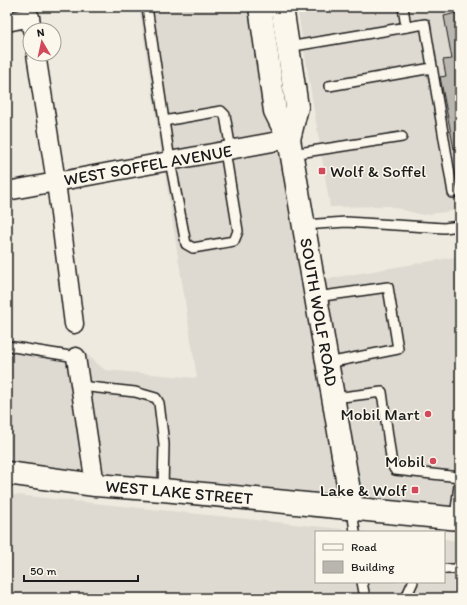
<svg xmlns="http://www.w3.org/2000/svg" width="467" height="605" viewBox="0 0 467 605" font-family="Itim,sans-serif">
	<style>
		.built { fill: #dedad1 }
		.building { fill: #b9b6af; stroke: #1c1c1c }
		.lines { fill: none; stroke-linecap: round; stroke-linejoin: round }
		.service-casing { stroke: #1c1c1c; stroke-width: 12 }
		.minor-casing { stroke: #1c1c1c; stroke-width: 21 }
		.secondary-casing { stroke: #1c1c1c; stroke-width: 25 }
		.primary-casing { stroke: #1c1c1c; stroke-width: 25 }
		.service { stroke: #fbf7ec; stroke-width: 9 }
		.minor { stroke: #fbf7ec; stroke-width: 18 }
		.secondary { stroke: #fbf7ec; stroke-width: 22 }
		.primary { stroke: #fbf7ec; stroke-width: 22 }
		.poi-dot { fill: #d1495b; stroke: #fbf7ec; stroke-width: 1.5 }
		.labels { text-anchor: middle; stroke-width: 3; stroke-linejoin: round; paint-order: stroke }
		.street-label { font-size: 17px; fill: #1c1c1c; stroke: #fbf7ec }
		.poi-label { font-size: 17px; fill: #1c1c1c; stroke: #fbf7ec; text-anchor: end }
	</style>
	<rect width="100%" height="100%" fill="#eeeadf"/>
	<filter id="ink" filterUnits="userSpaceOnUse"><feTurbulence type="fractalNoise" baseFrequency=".025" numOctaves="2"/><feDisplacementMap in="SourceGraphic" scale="8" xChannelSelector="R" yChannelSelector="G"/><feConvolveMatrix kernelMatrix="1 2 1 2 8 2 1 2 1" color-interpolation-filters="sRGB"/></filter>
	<g filter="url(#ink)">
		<!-- built -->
		<g class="built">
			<path d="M139 7H268L314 281 455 257 460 288V519L7 473V342L87 355 105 370 197 378Z"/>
			<path d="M297 7H460V210L423 215 388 206 330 207Z"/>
			<path d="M7 494 371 532H316V582H444V539L460 541V598H7Z"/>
		</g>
		<!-- building -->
		<path class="building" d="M460 12V148L454 149 440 77 446 76 443 60 452 59 444 16Z"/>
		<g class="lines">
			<defs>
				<g id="service">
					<path d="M147 7 170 161 186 244 193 248 234 241 238 231 225 151"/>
					<path d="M403 7 406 27"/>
					<path d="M288 47 425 24 453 193"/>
					<path d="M329 86 432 68"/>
					<path d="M164 121 221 111 225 115 231 150"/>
					<path d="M292 154 402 137"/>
					<path d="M304 225 346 222 444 228 460 226"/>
					<path d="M316 297 388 287 398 349 328 363"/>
					<path d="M7 346 76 357"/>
					<path d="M80 386 135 392 156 398 159 403 164 444 163 490"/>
					<path d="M334 398 382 392 392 465 395 470 460 477 455 518"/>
					<path d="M352 509 355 532"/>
					<path d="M444 569H460"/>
					<path d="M362 582 365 598"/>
					<path d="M409 598 408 593 413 582"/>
				</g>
				<g id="minor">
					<path d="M7 22 30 17 32 30"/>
					<path d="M36 54 56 182 74 324"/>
					<path d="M7 191 289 139"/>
					<path d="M76 357 95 485"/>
				</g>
				<g id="secondary">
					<path d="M260 7 275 111 289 139 352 508"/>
					<path d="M282 7 297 107 289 139"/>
				</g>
				<path id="primary" d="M7 473 95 485 163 490 460 519"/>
			</defs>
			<!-- service casing -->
			<use href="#service" class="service-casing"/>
			<!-- minor casing -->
			<use href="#minor" class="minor-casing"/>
			<!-- secondary casing -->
			<use href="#secondary" class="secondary-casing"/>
			<!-- primary casing -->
			<use href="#primary" class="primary-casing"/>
			<!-- service -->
			<use href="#service" class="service"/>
			<!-- minor -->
			<use href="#minor" class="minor"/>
			<!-- secondary -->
			<use href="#secondary" class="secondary"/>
			<!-- primary -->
			<use href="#primary" class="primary"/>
		</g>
	</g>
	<!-- markers -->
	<g class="poi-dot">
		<rect x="318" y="167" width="8" height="8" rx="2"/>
		<circle cx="428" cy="414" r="4"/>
		<circle cx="433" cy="461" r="4"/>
		<rect x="411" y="486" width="8" height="8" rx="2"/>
	</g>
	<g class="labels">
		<!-- street labels -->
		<g class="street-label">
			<text transform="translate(148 165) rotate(-10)" y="6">WEST SOFFEL AVENUE</text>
			<text transform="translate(319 312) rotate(80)" y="6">SOUTH WOLF ROAD</text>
			<text transform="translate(179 492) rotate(5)" y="6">WEST LAKE STREET</text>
		</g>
		<!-- poi labels -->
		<g class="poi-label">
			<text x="330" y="177" text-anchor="start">Wolf &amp; Soffel</text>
			<text x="420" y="420">Mobil Mart</text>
			<text x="425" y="467">Mobil</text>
			<text x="407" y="496">Lake &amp; Wolf</text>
		</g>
	</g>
	<!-- margin -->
	<rect width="467" height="605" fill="none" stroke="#fbf7ec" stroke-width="24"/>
	<rect x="12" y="12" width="443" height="581" fill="none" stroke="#1c1c1c" stroke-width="1.5" filter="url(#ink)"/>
	<!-- legend -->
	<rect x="315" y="531" width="130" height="52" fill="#fbf7ec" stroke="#a29f99"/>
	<rect x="323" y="544" width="20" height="6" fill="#fbf7ec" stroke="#a29f99"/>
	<text x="351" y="551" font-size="12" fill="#1c1c1c">Road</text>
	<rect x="323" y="561" width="20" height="12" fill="#b9b6af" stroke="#a29f99"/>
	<text x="351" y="571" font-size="12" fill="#1c1c1c">Building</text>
	<!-- north arrow -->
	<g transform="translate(42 42) rotate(351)"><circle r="19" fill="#fbf7ec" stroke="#a29f99"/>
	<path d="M0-3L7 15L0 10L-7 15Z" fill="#d1495b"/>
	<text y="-6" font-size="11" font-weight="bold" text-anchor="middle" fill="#1c1c1c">N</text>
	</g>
	<!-- scale -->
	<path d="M24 575v6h114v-6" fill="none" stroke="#1c1c1c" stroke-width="2"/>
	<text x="30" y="575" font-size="12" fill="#1c1c1c" stroke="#fbf7ec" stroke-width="3" paint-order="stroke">50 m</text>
</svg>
